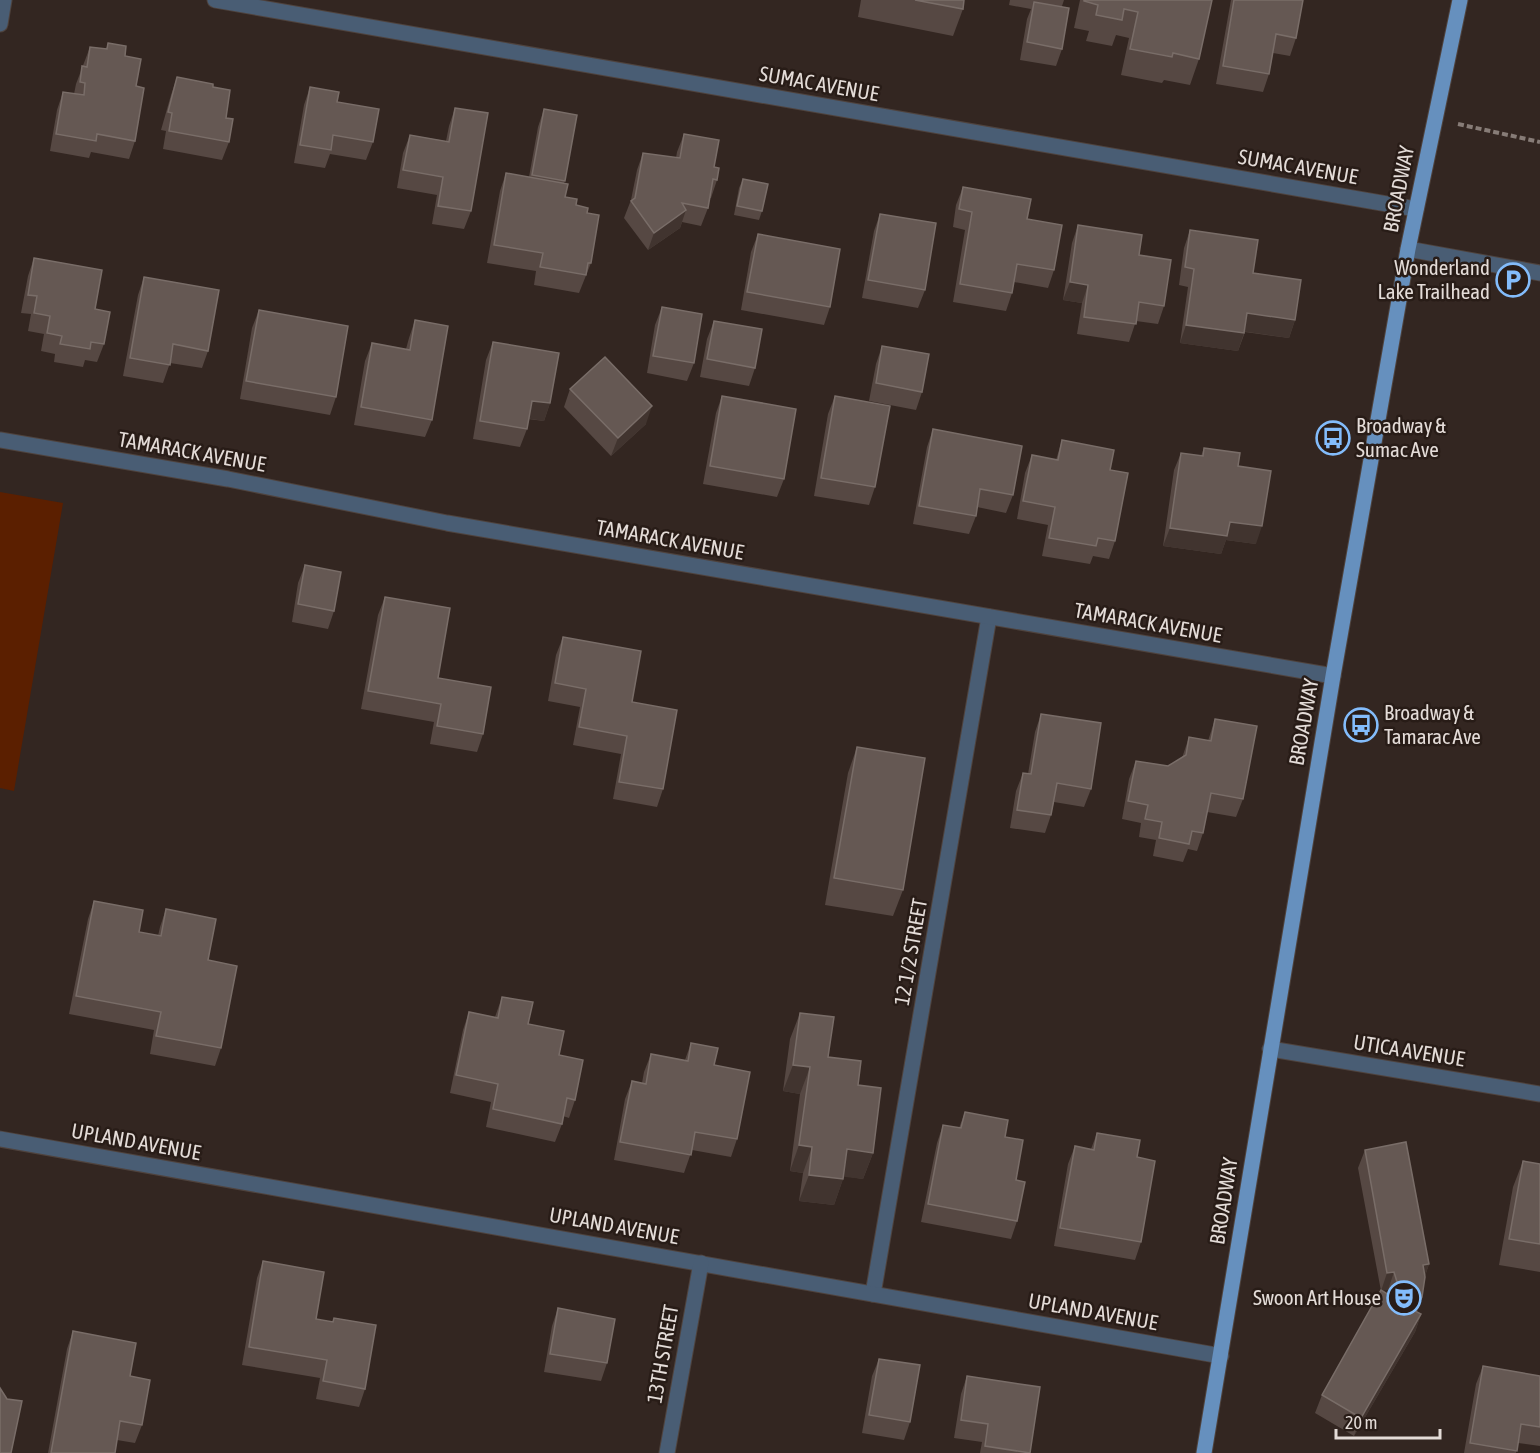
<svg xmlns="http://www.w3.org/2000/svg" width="1540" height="1453" viewBox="0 0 1540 1453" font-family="'Asap Condensed',sans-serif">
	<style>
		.green { fill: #5b1f00 }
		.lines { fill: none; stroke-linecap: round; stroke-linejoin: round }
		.lane-casing { stroke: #4f433e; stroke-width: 17 }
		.street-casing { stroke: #4f433e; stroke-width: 17 }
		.primary-casing { stroke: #4f433e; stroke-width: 17 }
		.path { stroke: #877c77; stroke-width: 4; stroke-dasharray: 6 3; stroke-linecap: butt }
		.lane { stroke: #495d74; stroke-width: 15 }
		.street { stroke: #495d74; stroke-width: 15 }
		.primary { stroke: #6690be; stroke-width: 15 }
		.wall { fill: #564843; fill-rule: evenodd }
		.shaded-wall { fill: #41342f }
		.building { fill: #655853; stroke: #796d68; stroke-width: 1.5 }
		.labels { text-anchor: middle; stroke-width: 5; stroke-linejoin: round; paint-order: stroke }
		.street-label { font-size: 21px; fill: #e4dcd8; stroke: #281c17 }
		.poi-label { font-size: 21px; fill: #e4dcd8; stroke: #281c17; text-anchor: end }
	</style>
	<rect width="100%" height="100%" fill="#332621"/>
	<!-- green -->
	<path class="green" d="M0 492 63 503 14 791 0 788Z"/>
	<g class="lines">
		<defs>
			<g id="lane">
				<path d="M1408 249 1540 273"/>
				<path d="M873 1294 989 617"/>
			</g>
			<g id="street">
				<path d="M215 0 1416 209"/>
				<path d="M0 24 4 0"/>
				<path d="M0 440 228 479 447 523 1333 676"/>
				<path d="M1270 1049 1540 1094"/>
				<path d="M0 1139 1221 1356"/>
				<path d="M667 1453 701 1263"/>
			</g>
			<path id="primary" d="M1204 1453 1333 676 1408 249 1460 0"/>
		</defs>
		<!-- lane casing -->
		<use href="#lane" class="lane-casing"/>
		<!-- street casing -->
		<use href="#street" class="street-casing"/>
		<!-- primary casing -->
		<use href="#primary" class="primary-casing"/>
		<!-- path -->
		<path class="path" d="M1458 124 1540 142"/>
		<!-- lane -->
		<use href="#lane" class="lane"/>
		<!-- street -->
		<use href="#street" class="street"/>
		<!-- primary -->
		<use href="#primary" class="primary"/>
	</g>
	<!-- wall -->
	<g class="wall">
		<path d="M861 0H964L963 9 953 36 858 17Z"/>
		<path d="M1010 0H1064L1062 6V49L1056 66 1020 60 1027 19 1031 9 1009 5Z"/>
		<path d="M1080 0H1212L1199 59 1190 85 1164 80 1162 83 1121 75 1129 38 1116 35 1112 46 1086 41 1089 31 1074 28Z"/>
		<path d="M1231 0H1303L1296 38 1290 56 1273 53 1269 74 1263 92 1216 84Z"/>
		<path d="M108 43 125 56 136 86 135 141 129 159 91 152 89 158 50 151 57 110 63 92 74 94 76 84 90 47 106 49Z"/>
		<path d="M177 77 213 87 226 118 229 142 222 160 163 149 166 131 161 130 171 95Z"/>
		<path d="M310 87 337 102 373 142 366 160 330 154 325 168 294 163 304 105Z"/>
		<path d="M455 108 471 211 464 229 432 224 437 195 397 188 403 153 410 135 446 141 449 126Z"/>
		<path d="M544 109 565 181 564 183 565 197 587 213 591 263 579 293 534 285 536 271 487 263 500 191 506 173 529 177 538 127Z"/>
		<path d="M684 134 714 167 717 180 711 198H709L708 208 701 226 682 222 680 228 648 250 624 218 631 200 637 170 643 153 676 158 677 152Z"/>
		<path d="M743 179 762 211 759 220 734 215 739 188Z"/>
		<path d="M963 187 1027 219 1054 270 1048 288 1014 282 1012 293 1006 311 953 302 965 230 953 227 956 205Z"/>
		<path d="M880 214 925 290 918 308 862 298 874 231Z"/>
		<path d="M1078 225 1139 255 1164 306 1158 324 1136 321 1129 342 1077 334 1082 303 1063 300 1072 243Z"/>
		<path d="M1190 230 1253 273 1295 320 1289 338 1245 332 1238 351 1180 343 1188 287 1179 285 1184 248Z"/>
		<path d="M758 234 830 307 824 325 741 310 751 252Z"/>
		<path d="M34 258 95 309 104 344 97 362 85 360 83 367 54 362 55 354 41 351 44 334 28 331 31 314 21 313 28 276Z"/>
		<path d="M144 277 208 351 202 368 170 363 163 383 123 376 138 295Z"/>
		<path d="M662 307 694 363 687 381 647 373 655 325Z"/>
		<path d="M259 310 336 397 330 415 240 399 252 328Z"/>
		<path d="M415 320 432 420 425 437 354 425 365 361 372 343 406 349 409 338Z"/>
		<path d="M714 321 755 368 749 386 700 377 707 339Z"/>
		<path d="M493 342 550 403 544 421 528 419 527 429 520 447 473 439 486 360Z"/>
		<path d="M882 346 922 392 916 410 869 401 876 364Z"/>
		<path d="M570 389 646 424 611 456 564 407Z"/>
		<path d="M722 396 784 479 777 497 703 484 716 413Z"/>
		<path d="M835 396 875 487 869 505 814 496 828 414Z"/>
		<path d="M933 429 1013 495 1006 513 977 507 976 516 969 534 913 524 927 447Z"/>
		<path d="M1062 440 1110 470 1115 541 1109 559 1093 556 1090 564 1042 556 1048 525 1017 519 1025 473 1032 455 1056 460Z"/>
		<path d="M1204 448 1238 466 1256 544 1226 540 1221 554 1163 546 1174 470 1181 453 1201 456Z"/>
		<path d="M305 565 334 611 328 629 292 622 298 583Z"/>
		<path d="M385 597 438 678 483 734 477 752 430 744 434 722 361 709 378 615Z"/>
		<path d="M563 637 632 702 663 789 657 807 613 799 621 754 573 745 580 707 548 701 556 655Z"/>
		<path d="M1041 714 1091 789 1084 807 1054 802 1051 815 1045 833 1010 828 1016 791 1023 773 1028 774 1035 732Z"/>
		<path d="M1215 719 1243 799 1236 817 1207 812 1203 833 1197 851 1188 849 1183 862 1153 856 1156 840 1139 837 1141 823 1122 819 1129 779 1136 761 1168 766 1182 758 1189 737 1208 741Z"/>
		<path d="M857 747 903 890 893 916 825 905 848 773Z"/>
		<path d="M94 901 139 932 158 936 160 927 166 909 208 960 221 1048 215 1066 150 1054 154 1030 69 1014 88 919Z"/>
		<path d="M502 997 559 1055 575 1100 569 1118 563 1116 562 1124 555 1142 486 1127 491 1102 450 1093 463 1030 469 1012 495 1017Z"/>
		<path d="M800 1013 828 1057 858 1085 873 1153 863 1179 844 1176 834 1205 799 1201 803 1173 790 1171 800 1094 783 1091 790 1039Z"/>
		<path d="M691 1043 714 1065 737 1139 731 1157 692 1150 684 1173 614 1160 625 1099 632 1081 642 1083 644 1072 651 1054 685 1060Z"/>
		<path d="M965 1112 1005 1137 1016 1180 1017 1221 1011 1239 921 1222 937 1143 943 1125 959 1128Z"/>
		<path d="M1097 1133 1137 1157 1141 1242 1135 1260 1054 1246 1068 1164 1075 1146 1091 1149Z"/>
		<path d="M1365 1150 1429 1264 1425 1276 1422 1297 1417 1312 1421 1314 1415 1332 1354 1436 1315 1413 1322 1395 1381 1291 1358 1168ZM1382 1290H1388L1389 1295Z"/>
		<path d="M1523 1161 1540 1164V1272L1499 1265 1513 1187Z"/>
		<path d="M263 1261 316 1319 333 1322 334 1318 365 1389 359 1407 316 1399 320 1378 242 1365 257 1278Z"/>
		<path d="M558 1308 607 1363 601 1381 544 1372 552 1326Z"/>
		<path d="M73 1331 130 1376 142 1425 135 1443 117 1440 115 1453H48L67 1349Z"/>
		<path d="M879 1359 910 1422 904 1440 862 1433 872 1376Z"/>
		<path d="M1483 1366 1540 1376V1446L1518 1443 1516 1453H1464L1476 1384Z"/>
		<path d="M967 1376 1030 1453H980L982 1442 954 1438 961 1394Z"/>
	</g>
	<!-- shaded-wall -->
	<g class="shaded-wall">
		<path d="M686 210 680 228 648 250 654 233Z"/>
		<path d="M1070 282 1088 285 1082 303 1063 300Z"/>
		<path d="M1247 313 1295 320 1289 338 1241 331Z"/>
		<path d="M1186 325 1244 333 1238 351 1180 343Z"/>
		<path d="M532 401 550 403 544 421 525 418Z"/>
		<path d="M652 406 646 424 611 456 618 438Z"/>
		<path d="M1230 522 1262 526 1256 544 1226 540 1221 554 1163 546 1170 528Z"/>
		<path d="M793 1065 810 1067 800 1094 783 1091Z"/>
		<path d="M799 1145 812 1147 803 1173 790 1171Z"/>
		<path d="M847 1149 873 1153 863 1179 837 1176Z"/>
		<path d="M809 1175 843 1179 834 1205 799 1201Z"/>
		<path d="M1429 1264 1423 1282V1265Z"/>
		<path d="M1394 1272 1388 1290 1381 1291 1387 1273Z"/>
		<path d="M1421 1314 1415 1332 1354 1436 1361 1418Z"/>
	</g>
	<!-- building -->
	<g class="building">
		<path d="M915 0H964L963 9Z"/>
		<path d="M1084 0H1212L1199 59 1173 53 1172 57 1130 49 1138 12 1124 9 1122 20 1096 15 1098 5 1084 1Z"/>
		<path d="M1234 0H1303L1296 38 1276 34 1269 74 1223 66Z"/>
		<path d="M1034 2 1069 8 1062 49 1027 42Z"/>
		<path d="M108 43 126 46 125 56 141 59 136 86 144 88 135 141 97 134 96 141 56 134 63 92 84 95 85 83 80 82 82 66 87 67 90 47 107 49Z"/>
		<path d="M177 77 213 84V87L230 90 226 118 233 119 229 142 169 131 172 113 168 112Z"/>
		<path d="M310 87 339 92 337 102 379 109 373 142 333 135 331 150 300 145Z"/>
		<path d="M455 108 488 113 471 211 438 206 443 177 403 170 410 135 449 142Z"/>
		<path d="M544 109 577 115 565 181 532 175Z"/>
		<path d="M684 134 719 140 714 167 719 168 717 180 713 179 708 208 682 203 686 210 654 233 631 201 635 198 643 153 680 158Z"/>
		<path d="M506 173 568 184 565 197 577 199 576 205 588 208 587 213 599 215 591 263H588L586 275 540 267 543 253 494 245Z"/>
		<path d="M743 179 768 184 762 211 737 206Z"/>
		<path d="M963 187 1031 199 1027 219 1062 225 1054 270 1017 264 1012 293 960 284 972 212 959 209Z"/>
		<path d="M880 214 936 223 925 290 868 280Z"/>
		<path d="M1078 225 1142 235 1139 255 1171 260 1164 306 1139 302 1136 324 1084 317 1088 285 1070 282Z"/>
		<path d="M1190 230 1258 240 1253 273 1301 280 1295 320 1247 313 1244 333 1186 325 1194 269 1185 267Z"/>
		<path d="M758 234 840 249 830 307 747 292Z"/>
		<path d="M34 258 102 270 95 309 110 312 104 344 91 342 90 349 60 344 62 336 47 333 50 316 34 313 37 296 28 295Z"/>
		<path d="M144 277 219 290 208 351 173 344 170 365 130 358Z"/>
		<path d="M662 307 702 314 694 363 653 356Z"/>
		<path d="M259 310 348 326 336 397 246 381Z"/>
		<path d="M415 320 448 326 432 420 361 407 372 343 410 350Z"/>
		<path d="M714 321 762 329 755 368 707 359Z"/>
		<path d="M493 342 559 353 550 403 532 401 527 429 480 421Z"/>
		<path d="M882 346 929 354 922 392 876 383Z"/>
		<path d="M605 357 652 406 618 438 570 389Z"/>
		<path d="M722 396 796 409 784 479 710 466Z"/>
		<path d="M835 396 890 406 875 487 821 478Z"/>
		<path d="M933 429 1022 446 1013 495 980 489 976 516 919 506Z"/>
		<path d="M1062 440 1114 450 1110 470 1128 473 1115 541 1098 538 1096 546 1049 538 1055 507 1023 501 1032 455 1058 460Z"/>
		<path d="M1204 448 1240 453 1238 466 1271 471 1262 526 1230 522 1227 536 1170 528 1181 453 1203 456Z"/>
		<path d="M305 565 341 572 334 611 298 604Z"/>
		<path d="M385 597 450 608 438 678 491 687 483 734 437 726 441 704 368 691Z"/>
		<path d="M563 637 641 651 632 702 677 710 663 789 619 782 627 736 579 727 586 689 555 683Z"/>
		<path d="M1041 714 1101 723 1091 789 1057 783 1051 815 1017 810 1023 773 1031 774Z"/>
		<path d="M1215 719 1257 726 1243 799 1211 793 1203 833 1192 831 1189 844 1159 838 1162 822 1145 819 1148 805 1128 801 1136 761 1168 766 1186 755 1189 737 1211 741Z"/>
		<path d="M857 747 925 758 903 890 834 878Z"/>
		<path d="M94 901 143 910 139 932 161 936 166 909 216 919 208 960 237 966 221 1048 156 1036 161 1012 76 996Z"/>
		<path d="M502 997 533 1002 528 1024 564 1031 559 1055 583 1060 575 1100 567 1098 562 1124 493 1109 498 1084 456 1075 469 1012 498 1018Z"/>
		<path d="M800 1013 834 1017 828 1057 861 1061 858 1085 881 1088 873 1153 847 1149 843 1179 809 1175 812 1147 799 1145 810 1067 793 1065Z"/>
		<path d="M691 1043 718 1048 714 1065 750 1072 737 1139 695 1132 691 1155 620 1142 632 1081 646 1084 651 1054 688 1061Z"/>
		<path d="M965 1112 1008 1120 1005 1137 1023 1140 1016 1180 1025 1182 1017 1221 928 1204 943 1125 961 1128Z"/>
		<path d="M1097 1133 1140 1140 1137 1157 1155 1161 1141 1242 1060 1228 1075 1146 1094 1150Z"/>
		<path d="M1406 1142 1429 1264 1423 1265 1425 1277 1422 1297 1415 1311 1421 1314 1361 1418 1322 1395 1381 1290 1389 1295 1397 1282 1394 1272 1387 1273 1365 1150Z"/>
		<path d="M1523 1161 1540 1164V1244L1509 1239Z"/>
		<path d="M263 1261 324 1272 316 1319 333 1322 334 1318 376 1325 365 1389 323 1381 327 1360 249 1347Z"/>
		<path d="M558 1308 615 1319 607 1363 550 1354Z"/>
		<path d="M73 1331 136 1343 130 1376 150 1380 142 1425 120 1421 115 1453H51Z"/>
		<path d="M879 1359 920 1365 910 1422 869 1415Z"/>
		<path d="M1483 1366 1540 1376V1427L1521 1424 1517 1451 1470 1443Z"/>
		<path d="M967 1376 1040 1387 1030 1453 985 1446 988 1424 961 1420Z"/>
		<path d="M0 1388 7 1399 22 1401 11 1453H0Z"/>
	</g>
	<!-- icons -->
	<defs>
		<symbol id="parking-ring" viewBox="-11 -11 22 22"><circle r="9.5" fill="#281c17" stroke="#83bcfb" stroke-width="1.5"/><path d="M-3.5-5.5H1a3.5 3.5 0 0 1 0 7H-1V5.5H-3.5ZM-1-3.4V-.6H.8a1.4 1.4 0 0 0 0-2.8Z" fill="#83bcfb"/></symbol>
		<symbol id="bus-ring" viewBox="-11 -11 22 22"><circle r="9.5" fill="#281c17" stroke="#83bcfb" stroke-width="1.5"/><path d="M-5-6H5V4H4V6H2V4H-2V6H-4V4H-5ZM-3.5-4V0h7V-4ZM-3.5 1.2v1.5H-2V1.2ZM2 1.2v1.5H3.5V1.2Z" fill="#83bcfb"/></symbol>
		<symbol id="theatre-ring" viewBox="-11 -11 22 22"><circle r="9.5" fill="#281c17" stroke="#83bcfb" stroke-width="1.5"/><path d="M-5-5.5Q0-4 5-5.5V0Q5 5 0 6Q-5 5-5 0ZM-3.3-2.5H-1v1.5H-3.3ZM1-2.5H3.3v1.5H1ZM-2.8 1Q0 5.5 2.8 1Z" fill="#83bcfb"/></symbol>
	</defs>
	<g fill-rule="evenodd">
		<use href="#parking-ring" x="1494" y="261" width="38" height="38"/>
		<use href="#bus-ring" x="1314" y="419" width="38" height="38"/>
		<use href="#bus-ring" x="1342" y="706" width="38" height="38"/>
		<use href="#theatre-ring" x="1385" y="1279" width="38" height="38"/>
	</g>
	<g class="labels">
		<!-- street labels -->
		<g class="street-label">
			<text transform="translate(819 84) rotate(10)" y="7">SUMAC AVENUE</text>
			<text transform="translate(1298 167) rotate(10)" y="7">SUMAC AVENUE</text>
			<text transform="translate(1399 189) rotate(-79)" y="7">BROADWAY</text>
			<text transform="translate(192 452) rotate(10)" y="7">TAMARACK AVENUE</text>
			<text transform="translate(670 540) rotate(10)" y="7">TAMARACK AVENUE</text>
			<text transform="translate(1148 623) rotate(10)" y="7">TAMARACK AVENUE</text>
			<text transform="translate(1304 722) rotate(-80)" y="7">BROADWAY</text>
			<text transform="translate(911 952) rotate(-80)" y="7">12 1/2 STREET</text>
			<text transform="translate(1409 1051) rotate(9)" y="7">UTICA AVENUE</text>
			<text transform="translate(136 1142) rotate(10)" y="7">UPLAND AVENUE</text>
			<text transform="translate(1224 1201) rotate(-81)" y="7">BROADWAY</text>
			<text transform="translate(614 1226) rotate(10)" y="7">UPLAND AVENUE</text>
			<text transform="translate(1093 1312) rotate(10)" y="7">UPLAND AVENUE</text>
			<text transform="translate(663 1354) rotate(-80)" y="7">13TH STREET</text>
		</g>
		<!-- poi labels -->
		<g class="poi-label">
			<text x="1490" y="275">Wonderland<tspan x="1490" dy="24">Lake Trailhead</tspan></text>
			<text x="1356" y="433" text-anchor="start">Broadway &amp;<tspan x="1356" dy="24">Sumac Ave</tspan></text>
			<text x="1384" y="720" text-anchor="start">Broadway &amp;<tspan x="1384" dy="24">Tamarac Ave</tspan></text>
			<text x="1381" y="1305">Swoon Art House</text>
		</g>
	</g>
	<!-- scale -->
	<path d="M1336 1429v9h104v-9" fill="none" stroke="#e4dcd8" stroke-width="3"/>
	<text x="1345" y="1429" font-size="18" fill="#e4dcd8" stroke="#281c17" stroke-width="4.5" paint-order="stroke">20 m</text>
</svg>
